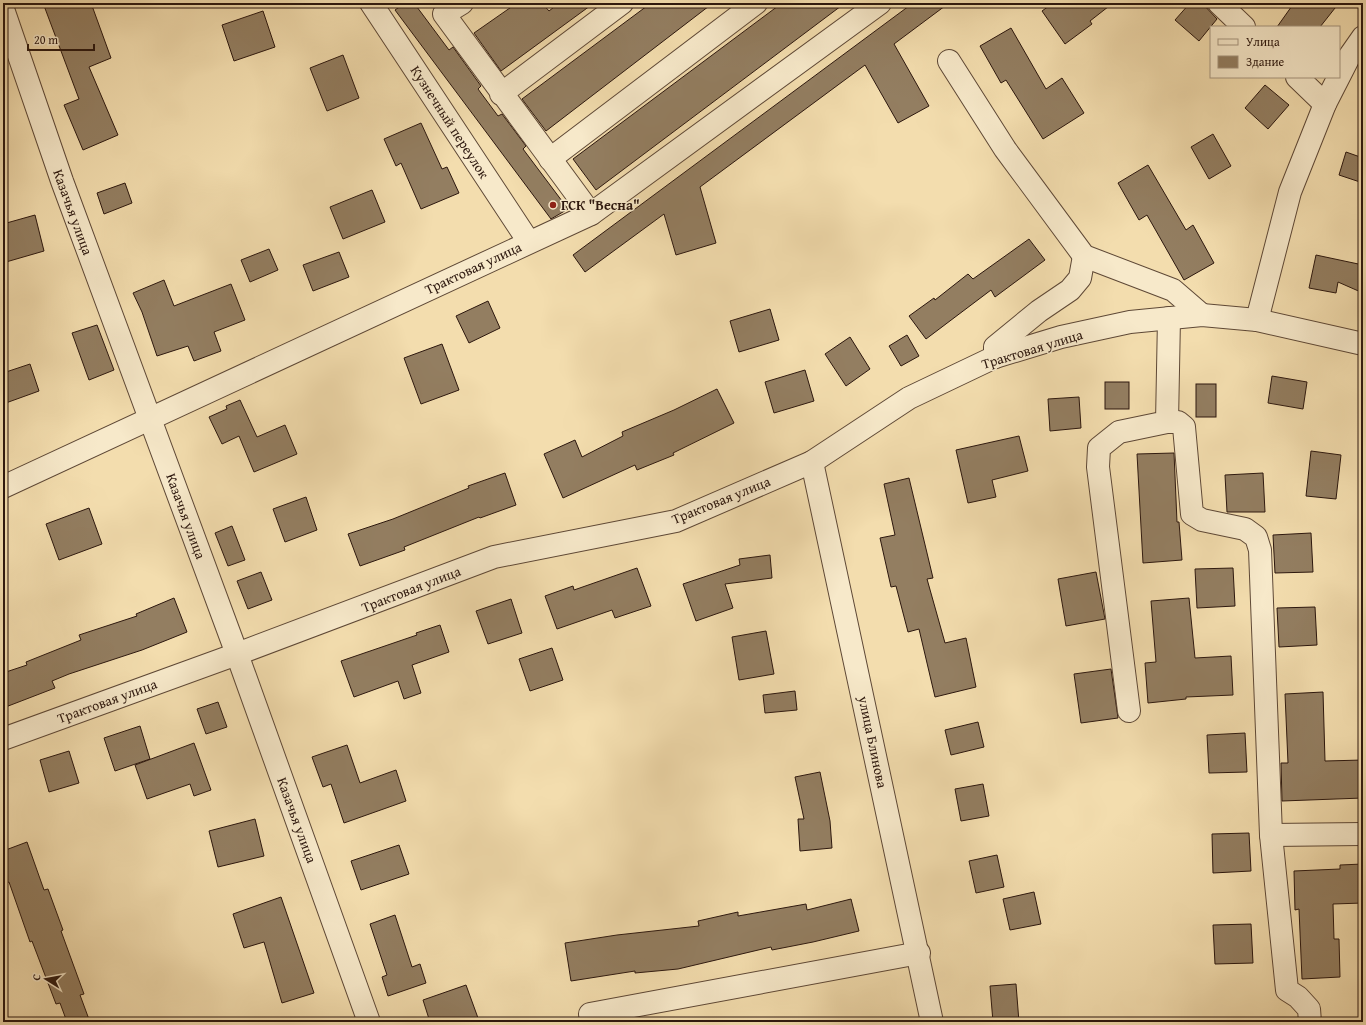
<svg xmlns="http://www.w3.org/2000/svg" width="1366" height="1025" viewBox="0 0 1366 1025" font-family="'Gentium Book Plus',serif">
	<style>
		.building { fill: #937e61; stroke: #2c170e }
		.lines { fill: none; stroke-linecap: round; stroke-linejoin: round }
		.minor-casing { stroke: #5e4836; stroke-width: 24 }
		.minor { stroke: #f7e9ca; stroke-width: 22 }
		.poi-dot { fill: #8f2418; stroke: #f7e9ca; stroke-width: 1.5 }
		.labels { text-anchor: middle; stroke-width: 3; stroke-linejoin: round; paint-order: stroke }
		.street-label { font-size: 14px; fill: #2c170e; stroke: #f7e9ca }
		.poi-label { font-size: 14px; font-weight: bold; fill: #2c170e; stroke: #f7e9ca; text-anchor: start }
	</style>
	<rect width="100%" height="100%" fill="#f3ddae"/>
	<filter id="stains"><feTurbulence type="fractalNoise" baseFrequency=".005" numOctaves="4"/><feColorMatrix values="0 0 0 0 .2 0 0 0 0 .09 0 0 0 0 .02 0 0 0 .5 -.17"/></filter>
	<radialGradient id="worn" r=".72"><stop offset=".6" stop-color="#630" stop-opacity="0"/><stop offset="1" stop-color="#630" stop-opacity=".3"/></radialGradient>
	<!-- building -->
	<g class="building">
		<path d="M43 3H91L111 58 89 67 118 135 83 150 64 105 79 99Z"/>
		<path d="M405 3H414L449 50 453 47 481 86 478 89 498 116 502 114 526 146 523 149 568 209 551 219 395 10Z"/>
		<path d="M517 3H542L549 11 559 3H594L501 71 474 33Z"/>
		<path d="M651 3H713L546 131 522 99Z"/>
		<path d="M782 3H845L596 190 573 159Z"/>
		<path d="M913 3H949L894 44 929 106 898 123 865 65 700 187 716 243 676 255 664 214 585 272 573 255Z"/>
		<path d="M1053 3H1113L1090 21 1092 24 1065 44 1042 11Z"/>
		<path d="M1190 3H1202L1217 19 1199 41 1175 20Z"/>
		<path d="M1294 3H1339L1320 27H1277Z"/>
		<path d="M263 11 275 47 234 61 222 25Z"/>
		<path d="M1011 28 1046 89 1062 78 1084 113 1043 139 1006 80 1001 83 980 46Z"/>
		<path d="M343 55 359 98 327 111 310 68Z"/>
		<path d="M1265 85 1289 105 1268 129 1245 108Z"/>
		<path d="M421 123 442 169 447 167 459 193 421 209 401 163 396 166 384 139Z"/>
		<path d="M1213 134 1231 166 1209 179 1191 147Z"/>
		<path d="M1346 152 1363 158V183L1339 175Z"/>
		<path d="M1148 165 1186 230 1193 225 1214 263 1184 280 1147 215 1139 220 1118 183Z"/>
		<path d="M125 183 132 203 104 214 97 193Z"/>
		<path d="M372 190 385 222 343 239 330 207Z"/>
		<path d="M35 215 44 251 6 262 3 252V224Z"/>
		<path d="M1029 239 1045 260 995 297 991 290 926 339 909 316 934 298 935 300 968 274 973 279Z"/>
		<path d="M269 249 278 270 250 282 241 260Z"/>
		<path d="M339 252 349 277 313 291 303 265Z"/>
		<path d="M1316 255 1363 265V293L1338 282 1336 293 1309 288Z"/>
		<path d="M164 280 174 306 231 284 245 320 214 332 221 351 194 361 188 346 157 356 142 312 133 293Z"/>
		<path d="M488 301 500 328 469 343 456 316Z"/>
		<path d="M770 309 779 340 739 352 730 321Z"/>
		<path d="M97 325 114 370 89 380 72 333Z"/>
		<path d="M907 335 919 356 901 366 889 346Z"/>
		<path d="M850 337 870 369 846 386 825 354Z"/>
		<path d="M442 344 459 390 421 404 404 358Z"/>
		<path d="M30 364 39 391 3 404V373Z"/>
		<path d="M805 370 814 401 774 413 765 382Z"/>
		<path d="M1272 376 1307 382 1303 409 1268 403Z"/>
		<rect x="1105" y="382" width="24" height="27"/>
		<rect x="1196" y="384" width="20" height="33"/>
		<path d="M717 389 734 423 673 453 674 455 637 470 635 465 563 498 544 454 575 440 582 457 623 436 622 432 674 410Z"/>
		<path d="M1079 397 1081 428 1050 431 1048 399Z"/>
		<path d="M240 400 257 437 285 425 297 454 254 472 239 436 222 444 209 417 227 409 226 406Z"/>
		<path d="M1019 436 1028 471 992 480 996 497 968 503 956 450Z"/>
		<path d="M1311 451 1341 455 1336 499 1306 496Z"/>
		<path d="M1174 453 1177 522H1179L1182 560 1143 563 1137 454Z"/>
		<path d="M505 473 516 505 480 518 479 517 404 547 405 550 360 566 348 534 393 519 469 488 468 486Z"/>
		<path d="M1263 473 1265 512H1227L1225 475Z"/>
		<path d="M909 478 933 578 927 579 945 643 966 638 976 687 935 697 919 629 908 632 896 586 891 587 880 538 895 535 884 484Z"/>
		<path d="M306 497 317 530 285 542 273 509Z"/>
		<path d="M89 508 102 544 59 560 46 524Z"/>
		<path d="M232 526 245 560 228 566 215 533Z"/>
		<path d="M1311 533 1313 572 1275 573 1273 535Z"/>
		<path d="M770 555 772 578 725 584 733 608 696 621 683 584 740 565 739 559Z"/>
		<path d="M637 568 651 606 615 618 612 610 557 629 545 596 573 586 574 590Z"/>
		<path d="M1233 568 1235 606 1197 608 1195 569Z"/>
		<path d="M261 572 272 600 248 609 237 581Z"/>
		<path d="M1096 572 1105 619 1066 626 1058 579Z"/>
		<path d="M174 598 187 632 142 650 69 674 52 681 55 688 3 708V673L27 665 26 662 81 640 79 635 137 616 136 614Z"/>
		<path d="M1189 598 1195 658 1231 656 1233 695 1186 697V699L1148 703 1145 663 1156 662 1151 601Z"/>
		<path d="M511 599 522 633 488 644 476 611Z"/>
		<path d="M1315 607 1317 645 1279 647 1277 608Z"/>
		<path d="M440 625 449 652 412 665 421 693 404 699 398 681 354 697 341 661 417 635 416 633Z"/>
		<path d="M766 631 774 674 739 680 732 637Z"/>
		<path d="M552 648 563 680 530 691 519 659Z"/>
		<path d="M1111 669 1118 718 1081 723 1074 674Z"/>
		<path d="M795 691 797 710 765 713 763 695Z"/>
		<path d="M1323 692 1325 761 1363 760V798L1282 801 1281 763H1288L1285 694Z"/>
		<path d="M218 702 227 727 206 734 197 709Z"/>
		<path d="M978 722 984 747 951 755 945 730Z"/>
		<path d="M140 726 150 759 115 771 104 738Z"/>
		<path d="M1245 733 1247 772 1209 773 1207 735Z"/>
		<path d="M194 743 211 790 194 796 190 784 147 799 135 765Z"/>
		<path d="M347 745 360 783 396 770 406 801 344 823 331 784 323 787 312 757Z"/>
		<path d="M69 751 79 783 49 792 40 760Z"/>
		<path d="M820 772 830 821 832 848 800 851 798 819H804L795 777Z"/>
		<path d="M983 784 989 816 961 821 955 789Z"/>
		<path d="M255 819 264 856 218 867 209 831Z"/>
		<path d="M1249 833 1251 871 1213 873 1212 834Z"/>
		<path d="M27 842 44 890 48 889 63 930 61 931 84 994 80 995 90 1022H67L60 1003 56 1004 32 941 30 942 9 882 3 884V851Z"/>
		<path d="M399 845 409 874 361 890 351 861Z"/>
		<path d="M997 855 1004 887 976 893 969 861Z"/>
		<path d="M1363 864V903L1333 904 1334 939H1339L1340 977 1302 979 1299 909 1295 910 1294 871 1340 869V865Z"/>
		<path d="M1034 892 1041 924 1010 930 1003 899Z"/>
		<path d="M281 897 314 993 282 1003 264 942 244 948 233 914Z"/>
		<path d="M851 899 859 931 813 942 772 950 771 947 678 969 635 973V971L571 981 565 943 617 935 699 926 698 921 738 912V916L806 904 807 910Z"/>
		<path d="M395 915 412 967 420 964 426 983 388 996 382 977 387 975 370 924Z"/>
		<path d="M1251 924 1253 963 1215 964 1213 925Z"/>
		<path d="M1016 984 1019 1022H993L990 986Z"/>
		<path d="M466 985 478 1018 466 1022H430L423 1000Z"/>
	</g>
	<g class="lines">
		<defs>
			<g id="minor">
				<path d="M371 3 529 242"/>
				<path d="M462 3 444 14 591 214"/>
				<path d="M1219 3 1244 27"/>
				<path d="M3 9 62 181 237 654 369 1022"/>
				<path d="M949 61 1005 149 1084 256 1173 290 1202 315"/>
				<path d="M1297 77 1325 104"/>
				<path d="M501 94 622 3"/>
				<path d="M550 159 756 3"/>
				<path d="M1257 320 1290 192 1325 104 1349 57 1363 37"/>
				<path d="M995 357V347L1039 311 1070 290 1080 278 1084 256"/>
				<path d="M1167 422H1178L1184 427 1192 514 1202 520 1245 529 1256 537 1260 550 1271 835 1287 990 1298 997 1309 1009 1310 1022"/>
				<path d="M812 462 932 1022"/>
				<path d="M3 487 591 214 880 3"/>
				<path d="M1129 711 1098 467 1099 448 1119 432 1167 422 1169 318"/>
				<path d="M3 739 237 654 494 557 676 521 812 462 909 398 995 357 1061 337 1130 322 1202 315 1257 320 1363 344"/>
				<path d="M1271 835 1363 834"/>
				<path d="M590 1014 919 953"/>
			</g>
		</defs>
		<!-- minor casing -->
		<use href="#minor" class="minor-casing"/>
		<!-- minor -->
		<use href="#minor" class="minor"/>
	</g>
	<!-- markers -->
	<circle class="poi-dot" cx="553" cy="205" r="4"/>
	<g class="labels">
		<!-- street labels -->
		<g class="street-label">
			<text transform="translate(450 122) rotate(57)" y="5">Кузнечный переулок</text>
			<text transform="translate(73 212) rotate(70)" y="5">Казачья улица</text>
			<text transform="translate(473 268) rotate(-25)" y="5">Трактовая улица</text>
			<text transform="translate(1032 349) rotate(-17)" y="5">Трактовая улица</text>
			<text transform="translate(721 500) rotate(-22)" y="5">Трактовая улица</text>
			<text transform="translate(186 516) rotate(70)" y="5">Казачья улица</text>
			<text transform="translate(411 589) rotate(-21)" y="5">Трактовая улица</text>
			<text transform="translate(107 701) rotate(-20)" y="5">Трактовая улица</text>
			<text transform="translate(873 742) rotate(78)" y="5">улица Блинова</text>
			<text transform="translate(297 820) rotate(70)" y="5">Казачья улица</text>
		</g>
		<!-- poi labels -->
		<g class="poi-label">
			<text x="561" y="210">ГСК "Весна"</text>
		</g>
	</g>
	<!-- margin -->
	<rect width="1366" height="1025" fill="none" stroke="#f3ddae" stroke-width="16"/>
	<rect x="4" y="4" width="1358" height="1017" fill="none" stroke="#2c170e" stroke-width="2"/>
	<rect x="8" y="8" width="1350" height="1009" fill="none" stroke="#2c170e"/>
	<!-- legend -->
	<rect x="1210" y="26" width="130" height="52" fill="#f7e9ca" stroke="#a6957f"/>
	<rect x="1218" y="39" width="20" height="6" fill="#f7e9ca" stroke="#a6957f"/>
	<text x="1246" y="46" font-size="12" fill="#2c170e">Улица</text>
	<rect x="1218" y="56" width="20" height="12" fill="#937e61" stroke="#a6957f"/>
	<text x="1246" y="66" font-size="12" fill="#2c170e">Здание</text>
	<!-- north arrow -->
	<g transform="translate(46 979) rotate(281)" stroke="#f7e9ca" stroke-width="3" paint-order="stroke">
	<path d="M0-3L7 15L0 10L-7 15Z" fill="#2c170e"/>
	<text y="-6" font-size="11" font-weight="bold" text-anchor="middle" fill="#2c170e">С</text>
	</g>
	<!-- scale -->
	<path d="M28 44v6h66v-6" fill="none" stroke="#2c170e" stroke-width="2"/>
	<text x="34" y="44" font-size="12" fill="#2c170e" stroke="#f7e9ca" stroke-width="3" paint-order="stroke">20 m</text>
	<rect width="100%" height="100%" filter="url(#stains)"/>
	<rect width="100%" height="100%" fill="url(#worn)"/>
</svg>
